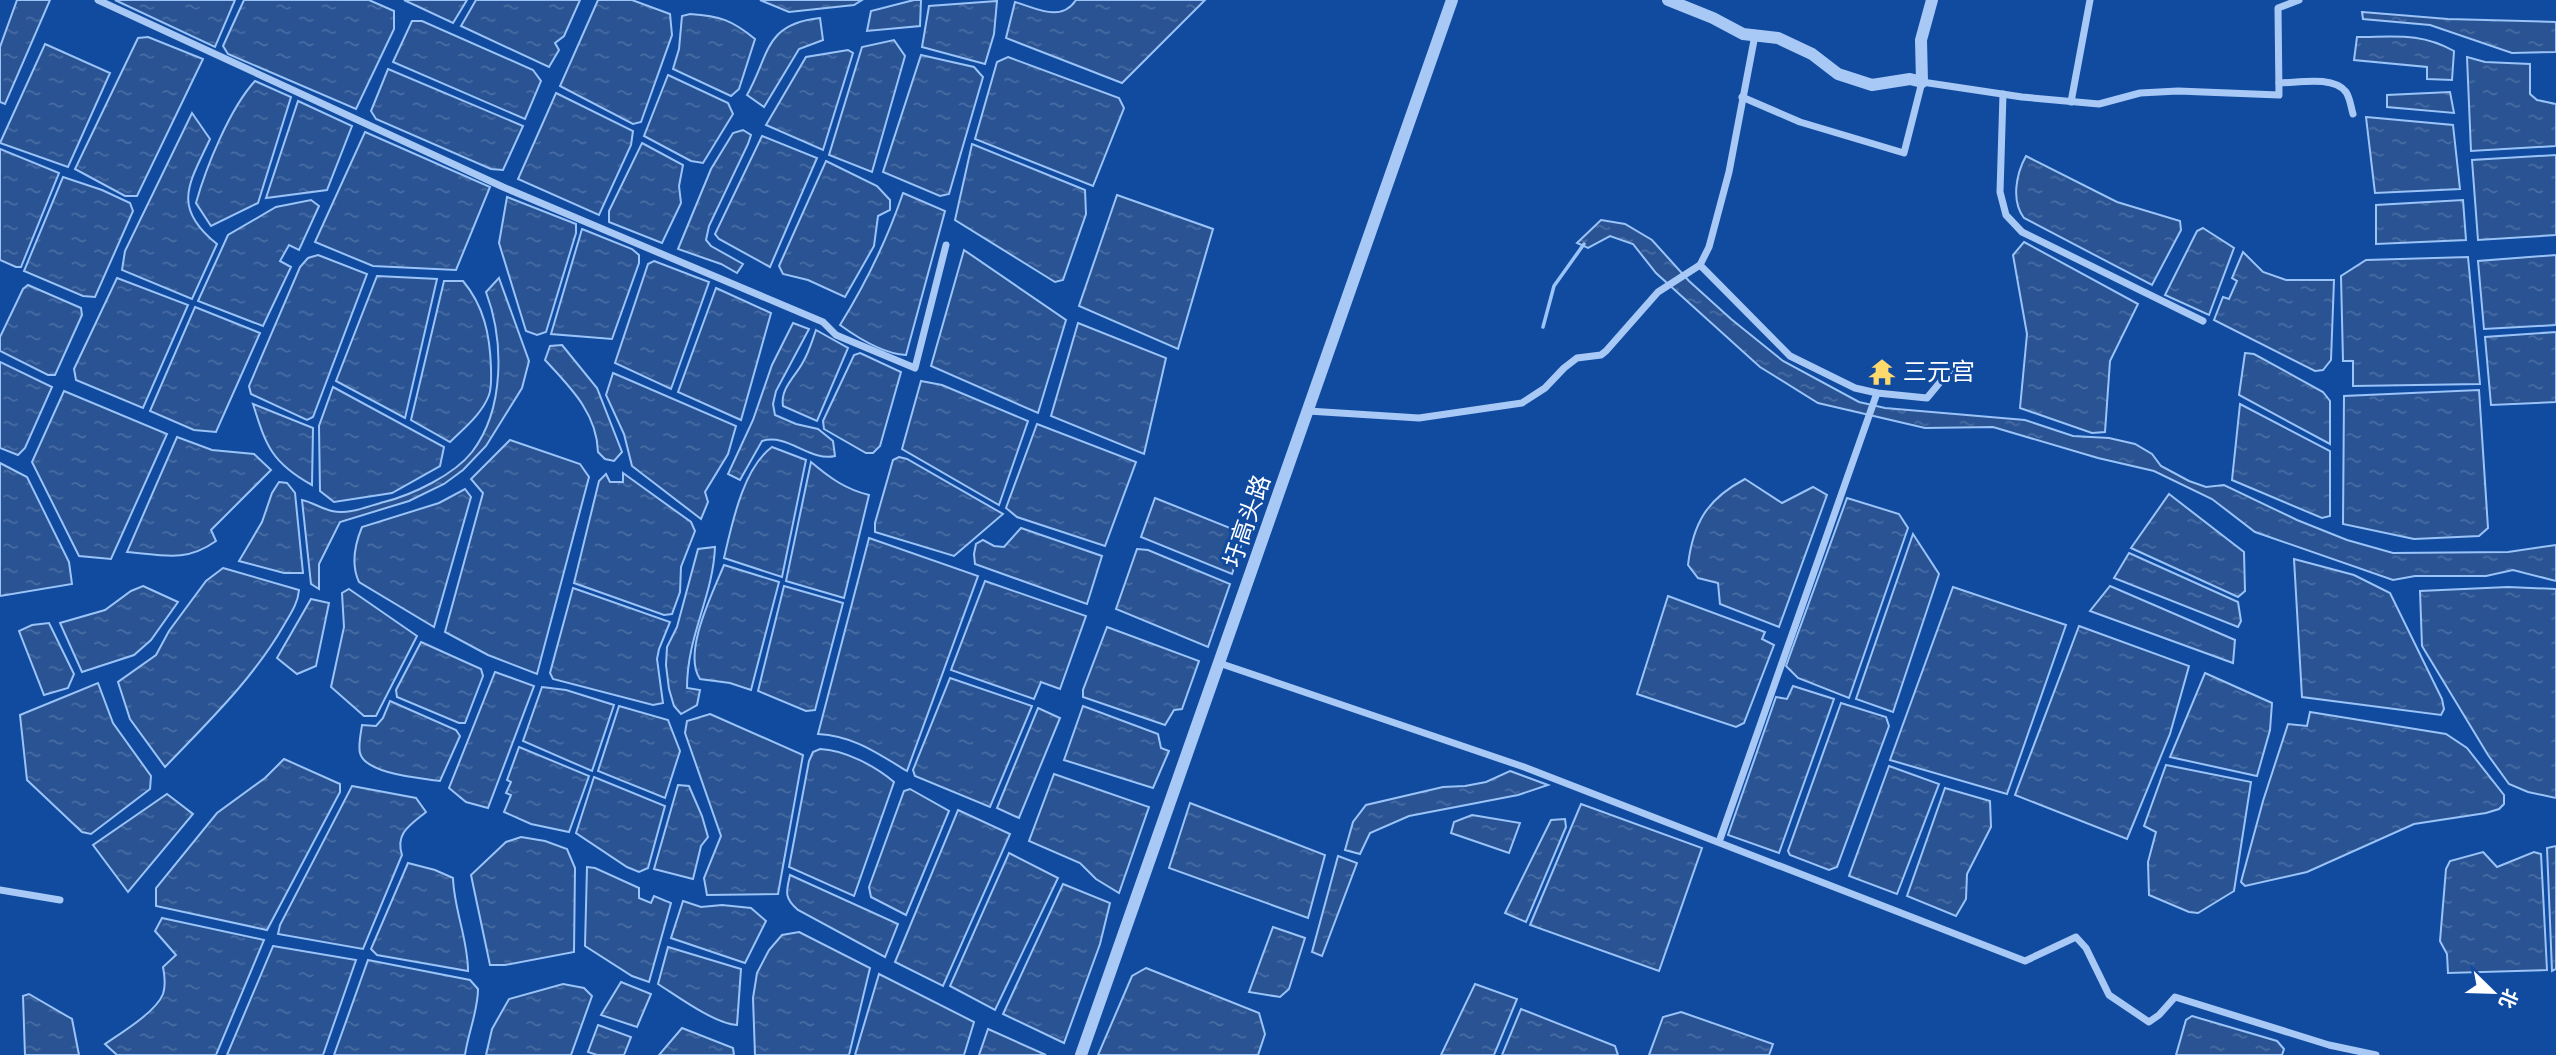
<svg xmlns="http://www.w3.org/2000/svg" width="2556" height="1055" viewBox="0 0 2556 1055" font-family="'Golos Text','Noto Sans SC',sans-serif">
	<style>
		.water { fill: url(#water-ripples); stroke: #9ac3f8; stroke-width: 2 }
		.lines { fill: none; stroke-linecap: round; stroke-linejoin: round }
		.stream { stroke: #9ac3f8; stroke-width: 3.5 }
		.minor { stroke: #a8c9f5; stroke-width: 7 }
		.tertiary { stroke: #a8c9f5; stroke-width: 12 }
		.labels { text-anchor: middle; stroke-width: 6; stroke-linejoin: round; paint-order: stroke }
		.poi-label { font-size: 24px; fill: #fff; stroke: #114ba0; text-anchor: start }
		.street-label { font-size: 24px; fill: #fff; stroke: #114ba0 }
	</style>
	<defs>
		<pattern id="water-ripples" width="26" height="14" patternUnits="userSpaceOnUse" patternTransform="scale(1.75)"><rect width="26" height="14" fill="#295393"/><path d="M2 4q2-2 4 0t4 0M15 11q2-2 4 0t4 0" fill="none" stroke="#496da3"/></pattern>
	</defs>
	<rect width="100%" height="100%" fill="#114ba0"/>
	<!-- water -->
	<g class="water">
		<path d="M17 0H50L5 104 0 102V47Z"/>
		<path d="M115 0H235L215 47Z"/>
		<path d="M244 0H369L394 11V29L356 109 228 54 223 46Z"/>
		<path d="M404 0H467L453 23Z"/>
		<path d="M476 0H580L564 36 555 43 559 50 549 67 461 26Z"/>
		<path d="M598 0H632L670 14 672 35 641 122 633 124 560 86Z"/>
		<path d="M760 0H862L854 5 789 12Z"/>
		<path d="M914 0H921L920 26 867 31 871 11Z"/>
		<path d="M1076 0H1205L1122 83 1006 38 1015 2C1036 8 1061 23 1076 0Z"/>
		<path d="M997 1 994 34 985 64 922 47 929 6Z"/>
		<path d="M2362 12 2448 19 2556 22V52L2512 53 2430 25 2363 19Z"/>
		<path d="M690 14C720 16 732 20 755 39L739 89 731 96 673 69 679 49 682 16Z"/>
		<path d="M820 18 823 40 799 49 764 107 747 95C770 54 764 24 820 18Z"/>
		<path d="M412 21H422L533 70 541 81 525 119 393 62Z"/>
		<path d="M148 37 203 59 137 196H125L75 169 138 38Z"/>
		<path d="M2357 37C2394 37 2420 32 2454 51L2452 80 2427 79V67L2354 60Z"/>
		<path d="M894 40 905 56 872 172 829 155 862 47Z"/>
		<path d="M45 44 110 73 68 167 0 143Z"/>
		<path d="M848 50 853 53 823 150 766 125 806 57Z"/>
		<path d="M921 55 974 67 983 77 949 194 940 196 883 172Z"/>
		<path d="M1008 57 1119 98 1124 108 1093 186 975 139 997 62Z"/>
		<path d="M2467 57 2485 62 2530 64V94L2537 100 2556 104V146L2471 151Z"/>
		<path d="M388 69 523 126 503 170 491 169 376 119 371 111Z"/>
		<path d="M668 75 728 103 733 114 703 163 691 161 644 136Z"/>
		<path d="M255 81 291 97 258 203 211 226 196 203C206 167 230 108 255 81Z"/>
		<path d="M2450 92 2454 113 2387 107V95Z"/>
		<path d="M556 93 633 131 631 145 599 215 518 179Z"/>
		<path d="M298 101 352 126 327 190 266 198Z"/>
		<path d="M192 113 210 139C189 184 171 207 217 244L192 299 122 270 125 251Z"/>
		<path d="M2366 117 2453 125 2460 189 2375 193Z"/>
		<path d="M743 130 751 135 748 144 709 226 706 240 711 246 743 264 737 273 721 264 678 249 711 169 733 133Z"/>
		<path d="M365 132 490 187 456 270 373 266 315 242Z"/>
		<path d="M762 136 817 158 770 267 719 239 715 234Z"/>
		<path d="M642 143 683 165 679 186 681 203 662 243 609 222V211Z"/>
		<path d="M972 144 1085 190 1086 214 1063 280 1055 282 955 220Z"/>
		<path d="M0 149 59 173 21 267H16L0 260Z"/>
		<path d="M2556 155V235L2478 240 2472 160Z"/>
		<path d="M2026 156 2117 202 2180 221 2181 230 2152 285 2024 218C2011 201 2016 174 2026 156Z"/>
		<path d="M826 161 877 186 890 200V210L878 216 874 246 845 297 808 280 783 274 779 266Z"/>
		<path d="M63 177 102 190 130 203 133 211 95 297 83 296 24 271Z"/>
		<path d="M903 193 945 211 906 355C884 354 858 338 840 325 866 283 887 240 903 193Z"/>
		<path d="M1117 195 1213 229 1178 349 1079 306Z"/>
		<path d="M507 197 576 224V233L546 332 537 335 526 331 499 243Z"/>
		<path d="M311 200 319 206 299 250 289 245 280 261 291 267 263 326 198 301 228 235 276 207Z"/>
		<path d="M2463 200 2466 240 2376 244V205Z"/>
		<path d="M1601 220 1625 224 1652 240 1689 281 1731 319 1783 361 1859 402 1885 408 2025 420 2073 436 2109 438 2135 444 2152 454 2161 466 2189 481 2206 487 2224 485 2297 520 2347 540 2393 553 2508 552 2556 545V581L2513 570 2486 576H2415L2393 580 2255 532 2212 499 2154 471 2098 458 1993 427 1925 428 1818 403 1760 367 1656 273 1633 244 1610 236 1588 248 1577 243Z"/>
		<path d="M2203 228 2234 248 2209 315 2165 295 2197 231Z"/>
		<path d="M582 229 632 249 639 255V263L612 339 551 334Z"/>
		<path d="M2024 242 2138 304 2110 361 2105 432 2092 433 2020 408 2027 334 2013 255Z"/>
		<path d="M964 250 1066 320 1038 413 931 366Z"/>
		<path d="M2243 252 2263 272 2286 280H2334L2331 360 2323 370 2315 371 2214 320 2223 297 2229 299 2237 281 2232 278Z"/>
		<path d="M318 255 367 274 313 417 307 420 251 394 249 386 300 267 308 258Z"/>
		<path d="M2556 255V325L2484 329 2478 261Z"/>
		<path d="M2468 257 2480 384 2353 386V361H2343L2341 276 2366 260Z"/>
		<path d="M654 261 709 282 671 389 615 363 648 264Z"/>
		<path d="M377 276 437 279 405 418 336 381Z"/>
		<path d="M117 278 188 305 143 408 76 380 74 369Z"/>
		<path d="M499 278 529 361 522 388 486 446 463 470 444 484 409 501 340 522 319 564V589L311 584 302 500C312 502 322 509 332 511 349 515 368 506 384 502 412 495 454 475 472 452 505 409 504 340 486 292Z"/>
		<path d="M444 281H463C484 306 490 335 491 368 491 376 492 387 489 395 482 414 464 428 450 442L411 420Z"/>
		<path d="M28 285 81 308 82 315 55 375H48L0 351V337L23 289Z"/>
		<path d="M716 288 771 313 741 420 678 392Z"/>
		<path d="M195 307 260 333 216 432 194 430 150 411Z"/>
		<path d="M793 323 809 329 776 391 773 404 775 415 796 424 818 429 833 441 835 456C810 462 788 433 762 441L740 480 728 474 753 420 772 365Z"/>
		<path d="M1078 323 1166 358 1144 454 1051 416Z"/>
		<path d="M816 330 848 348 817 421 783 406C780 388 796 376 803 362 809 352 812 341 816 330Z"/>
		<path d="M2556 332V402L2491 405 2485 337Z"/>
		<path d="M562 345 597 388 622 452 614 461 605 459 598 452C597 413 570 387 545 360L550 346Z"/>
		<path d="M860 353 901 372 880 446 873 453H866L824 429 823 421 854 355Z"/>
		<path d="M2245 353 2254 354 2323 392 2330 401V444L2239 395Z"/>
		<path d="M0 362 52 387 25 448 18 455 0 448Z"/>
		<path d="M613 373 736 426 728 454 705 492 708 502 701 519 632 466 624 434 606 395Z"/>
		<path d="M921 381 942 385 1028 421 999 505 902 449Z"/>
		<path d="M333 387 444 447 440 466 392 493 334 502 320 491 319 426Z"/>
		<path d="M2479 390 2488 528 2479 536 2414 539 2343 524 2344 396Z"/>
		<path d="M64 391 167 434 111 559 79 556 32 462Z"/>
		<path d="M253 404 313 428 312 485C272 463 266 446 253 404Z"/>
		<path d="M2240 404 2330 451V516L2322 518 2232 480Z"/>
		<path d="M1037 424 1136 462 1105 546 1017 517 1006 508Z"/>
		<path d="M177 437 212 450 254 454 271 470 211 530 216 541C185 563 163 555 127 552Z"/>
		<path d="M510 440 580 464 589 477 537 674 488 655 445 632 483 493 471 479Z"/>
		<path d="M772 447 806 460 782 577 724 558C732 524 743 468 772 447Z"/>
		<path d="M899 457 907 459 1003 514 954 556 875 532V523L893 460Z"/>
		<path d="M811 462C830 478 845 489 869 495L844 598 786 581Z"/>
		<path d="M0 463 27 477 69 562 72 584 0 596Z"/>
		<path d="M623 473 691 522 695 531 681 567 680 592 672 614 664 615 574 583 599 481 606 474 610 482H623Z"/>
		<path d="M1745 479 1782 503 1813 487 1827 495 1779 627 1720 604 1718 583 1698 578 1688 565C1693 523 1707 499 1745 479Z"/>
		<path d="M279 482 287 483 295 493 303 573H284L239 561 262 522 272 493Z"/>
		<path d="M465 489 471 497 434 627 359 582C351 565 355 544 362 527L439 503Z"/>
		<path d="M2169 494 2244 552 2245 591 2238 597 2131 548Z"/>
		<path d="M1155 498 1245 534 1232 574 1141 537Z"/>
		<path d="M1847 498 1899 514 1908 528 1849 698 1798 678 1786 666Z"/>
		<path d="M1021 528 1102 556 1087 604 975 564 974 554 976 544 983 540 994 546 1004 547Z"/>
		<path d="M1913 534 1939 574 1893 712 1856 699Z"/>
		<path d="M869 538 978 576 907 771C877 753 854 736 818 734Z"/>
		<path d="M715 547C713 597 687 635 687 688L700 690 697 705 681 714 674 706 669 689 666 665 667 647 677 627 698 549Z"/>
		<path d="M1137 549 1148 550 1230 584 1208 647 1116 609Z"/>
		<path d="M2129 553 2238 602 2241 621 2238 627 2114 578Z"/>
		<path d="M2294 559 2354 575 2390 593 2442 699 2444 709 2441 715 2302 697Z"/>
		<path d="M724 565 779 582 751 690 730 683 700 679C682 653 713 592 724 565Z"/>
		<path d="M223 568 299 590C298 603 291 613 284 625 253 679 208 722 165 767L130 719 118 682 156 655 169 631 206 581Z"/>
		<path d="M985 581 1086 616 1060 689 1041 682 1034 699 951 670Z"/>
		<path d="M143 586 178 602 151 640 134 655 82 672 60 623 105 610 131 591Z"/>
		<path d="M784 586 843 603 815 710 806 711 758 691Z"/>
		<path d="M2110 586 2235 640 2233 663 2090 611Z"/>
		<path d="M1953 587 2066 625 2007 794 1890 760Z"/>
		<path d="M2508 587 2556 589V798L2528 792 2509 784 2488 755 2422 646 2420 591Z"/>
		<path d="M573 588 670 622 659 649 657 659 663 703 653 705 553 679 550 673Z"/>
		<path d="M349 589 417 636 376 716H364L331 687 344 627 342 593Z"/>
		<path d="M1668 596 1765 632 1762 639 1774 645 1744 723 1736 727 1637 694Z"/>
		<path d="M311 599 329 603 316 666 297 674 277 658Z"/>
		<path d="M49 623 74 674 68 688 44 695 19 631 32 625Z"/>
		<path d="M2079 626 2189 666 2170 734 2127 839 2015 795Z"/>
		<path d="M1107 627 1199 661 1182 709 1174 710 1165 725 1083 697V690Z"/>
		<path d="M421 642 481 669 483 676 465 723H459L397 697 396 690Z"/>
		<path d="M495 672 534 686 488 808 466 802 449 788Z"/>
		<path d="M2205 673 2272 703 2270 730 2257 776 2170 757Z"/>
		<path d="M950 678 1032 706 990 807 915 776 913 770Z"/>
		<path d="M98 683 113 723 151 776 150 789 91 834 82 832 27 780 20 715Z"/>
		<path d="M1793 686 1834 699 1779 853 1728 835 1776 697 1787 699Z"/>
		<path d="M542 687 566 690 614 705 592 771 523 741Z"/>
		<path d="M390 701 456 730 460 736 440 781C421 778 365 774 360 753 358 745 361 733 362 725L376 726 383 718Z"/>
		<path d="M1841 703 1886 717 1889 726 1837 867 1829 870 1790 855 1788 851Z"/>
		<path d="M619 706 668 720 680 751 665 798 598 771Z"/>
		<path d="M1083 706 1158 734 1161 748 1169 751 1153 788 1064 760Z"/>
		<path d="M1038 708 1060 718 1019 818 997 808Z"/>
		<path d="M2310 712 2446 734 2467 748 2504 795V804L2499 809 2486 813 2414 824 2307 872 2245 886 2241 882 2263 801 2288 724 2307 726Z"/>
		<path d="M710 714 803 755 778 894 707 895 704 878 721 836 685 733 687 721Z"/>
		<path d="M519 747 589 776 569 832 531 824 504 812 511 795 506 793 511 782 507 780Z"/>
		<path d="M820 749C845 750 875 766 894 782L854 896 789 867 809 761 813 752Z"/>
		<path d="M284 759 340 784V792L267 930 156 906V888L217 813 265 778Z"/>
		<path d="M2166 765 2251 782 2234 891 2198 913 2189 912 2149 895 2148 862 2156 832 2144 826Z"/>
		<path d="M1889 766 1939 784 1897 894 1849 876Z"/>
		<path d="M1510 771 1548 785 1518 795 1409 816 1370 833 1360 854 1345 850 1353 822 1366 805 1443 787 1465 786 1486 782Z"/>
		<path d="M1054 774 1149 807 1119 893 1096 879 1080 863 1029 841Z"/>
		<path d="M594 777 665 806 648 868 639 872 627 867 576 833Z"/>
		<path d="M678 785 689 786 702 816 708 837 701 846 693 879 654 869Z"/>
		<path d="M352 786 416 798 426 812C410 825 395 833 402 855L363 949 278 934 280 925Z"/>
		<path d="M1945 788 1990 801 1991 827 1967 874 1966 899 1956 916 1907 896Z"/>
		<path d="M910 789 949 811 906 915 871 897 869 887 904 791Z"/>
		<path d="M167 794 193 814 128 892 93 845Z"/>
		<path d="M1190 803 1325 855 1308 918 1169 868Z"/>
		<path d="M1581 804 1702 848 1659 971 1530 925Z"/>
		<path d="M958 810 1010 834 943 986 895 962Z"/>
		<path d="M1472 815 1520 823 1509 853 1451 833 1454 822Z"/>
		<path d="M1565 819 1566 827 1526 922 1505 913 1551 820Z"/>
		<path d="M521 837 545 841 567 849 575 868 574 952 505 965H490L471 875 506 842Z"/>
		<path d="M2556 846V969L2552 971 2547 848Z"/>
		<path d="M2483 852 2497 867 2534 852 2541 854 2547 970 2448 973 2447 954 2440 941 2446 869 2450 861Z"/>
		<path d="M1009 853 1058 878 995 1010 950 986Z"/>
		<path d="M1338 856 1357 863 1322 956 1312 952Z"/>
		<path d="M408 863 435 870 453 878C454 910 468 939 468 971L377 955 371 949Z"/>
		<path d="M587 867 595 868 639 888V898L651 903 654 896 671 903 649 982 632 976 585 946Z"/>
		<path d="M790 875 898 924 885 957 798 910C784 898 786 892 790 875Z"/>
		<path d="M1063 884 1110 903 1100 944 1064 1043 1003 1014Z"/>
		<path d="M683 901 701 907 722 905 751 908 766 921 745 963 671 938Z"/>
		<path d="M162 918 264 940 216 1055H117L105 1044C121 1033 156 1012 163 994 166 985 165 977 163 967L176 955 155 931Z"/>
		<path d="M1273 927 1305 938 1289 989 1280 997 1249 992Z"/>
		<path d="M799 932 870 968 849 1055H755L753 998 757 973 769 950 782 935Z"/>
		<path d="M273 946 356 960 323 1055H227Z"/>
		<path d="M668 947 741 969 737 1025C715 1024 677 996 658 984Z"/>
		<path d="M368 960 470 980 478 989C478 1011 468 1033 465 1055H334Z"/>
		<path d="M1146 968 1259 1013 1265 1034 1258 1055H1098L1132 976Z"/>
		<path d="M879 974 974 1022 964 1055H855Z"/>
		<path d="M621 982 651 994 637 1027 601 1015Z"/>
		<path d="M563 984 584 988 592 996 571 1055H486L492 1029 509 999Z"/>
		<path d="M1475 984 1517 999 1494 1055H1441Z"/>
		<path d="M29 994 72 1019 79 1055H25L23 996Z"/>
		<path d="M1521 1009 1615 1046 1618 1055H1502Z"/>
		<path d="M1681 1012 1773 1044 1769 1055H1649L1663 1017Z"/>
		<path d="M2192 1016 2277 1041 2284 1049 2282 1055H2176L2186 1020Z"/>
		<path d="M598 1025 631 1037 624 1055H597L588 1052Z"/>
		<path d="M682 1028 733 1048 734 1055H659Z"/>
		<path d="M988 1029 1046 1055H979Z"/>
	</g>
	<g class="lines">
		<!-- stream -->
		<path class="stream" d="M1543 327 1554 286 1584 244"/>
		<!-- minor -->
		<g class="minor">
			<path d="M98 0 503 187 823 322 836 335 915 368 946 245"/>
			<path d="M2279 83C2297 83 2333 75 2346 92 2350 98 2351 107 2353 114"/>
			<path d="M2003 94 2000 192 2006 215 2022 232 2203 321"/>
			<path d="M1742 97 1800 122 1904 153 1922 82 2022 97 2099 104 2140 93 2178 91 2279 95 2278 8 2299 0"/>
			<path d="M2071 102 2090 0"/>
			<path d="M1700 265 1790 356 1855 388 1877 393 1927 398 1951 369"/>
			<path d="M1308 411 1419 418 1522 403 1545 388 1564 368 1577 358 1601 355 1606 351 1658 292 1700 265 1709 247 1729 172 1755 35"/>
			<path d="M1219 663 1524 767 2025 961 2076 937 2086 948 2109 995 2149 1022 2159 1015 2175 997 2329 1045 2376 1055"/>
			<path d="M1719 842 1877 393"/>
			<path d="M0 890 60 900"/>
		</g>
		<!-- tertiary -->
		<g class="tertiary">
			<path d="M1668 0 1713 18 1743 34 1778 38 1812 54 1838 74 1872 85 1910 79 1922 82 1921 40 1932 0"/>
			<path d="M1081 1055 1452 0"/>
		</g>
	</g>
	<!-- icons -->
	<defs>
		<symbol id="temple-bare" viewBox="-9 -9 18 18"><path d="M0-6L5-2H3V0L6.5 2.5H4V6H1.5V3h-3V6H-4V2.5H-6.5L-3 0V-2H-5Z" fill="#ffd96c" stroke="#114ba0" stroke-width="2.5" paint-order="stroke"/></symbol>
	</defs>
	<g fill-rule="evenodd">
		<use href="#temple-bare" x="1863" y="353" width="38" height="38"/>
	</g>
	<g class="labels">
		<!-- poi labels -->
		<g class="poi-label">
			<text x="1903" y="380">三元宫</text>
		</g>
		<!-- street labels -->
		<g class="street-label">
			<text transform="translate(1247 521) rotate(-71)" y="8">圩高头路</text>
		</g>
	</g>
	<!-- north arrow -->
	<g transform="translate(2493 992) rotate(113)" stroke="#114ba0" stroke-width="5" paint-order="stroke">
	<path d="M0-5L12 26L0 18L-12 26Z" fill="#ffffff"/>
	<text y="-10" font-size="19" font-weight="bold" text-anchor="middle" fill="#ffffff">北</text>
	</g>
</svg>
